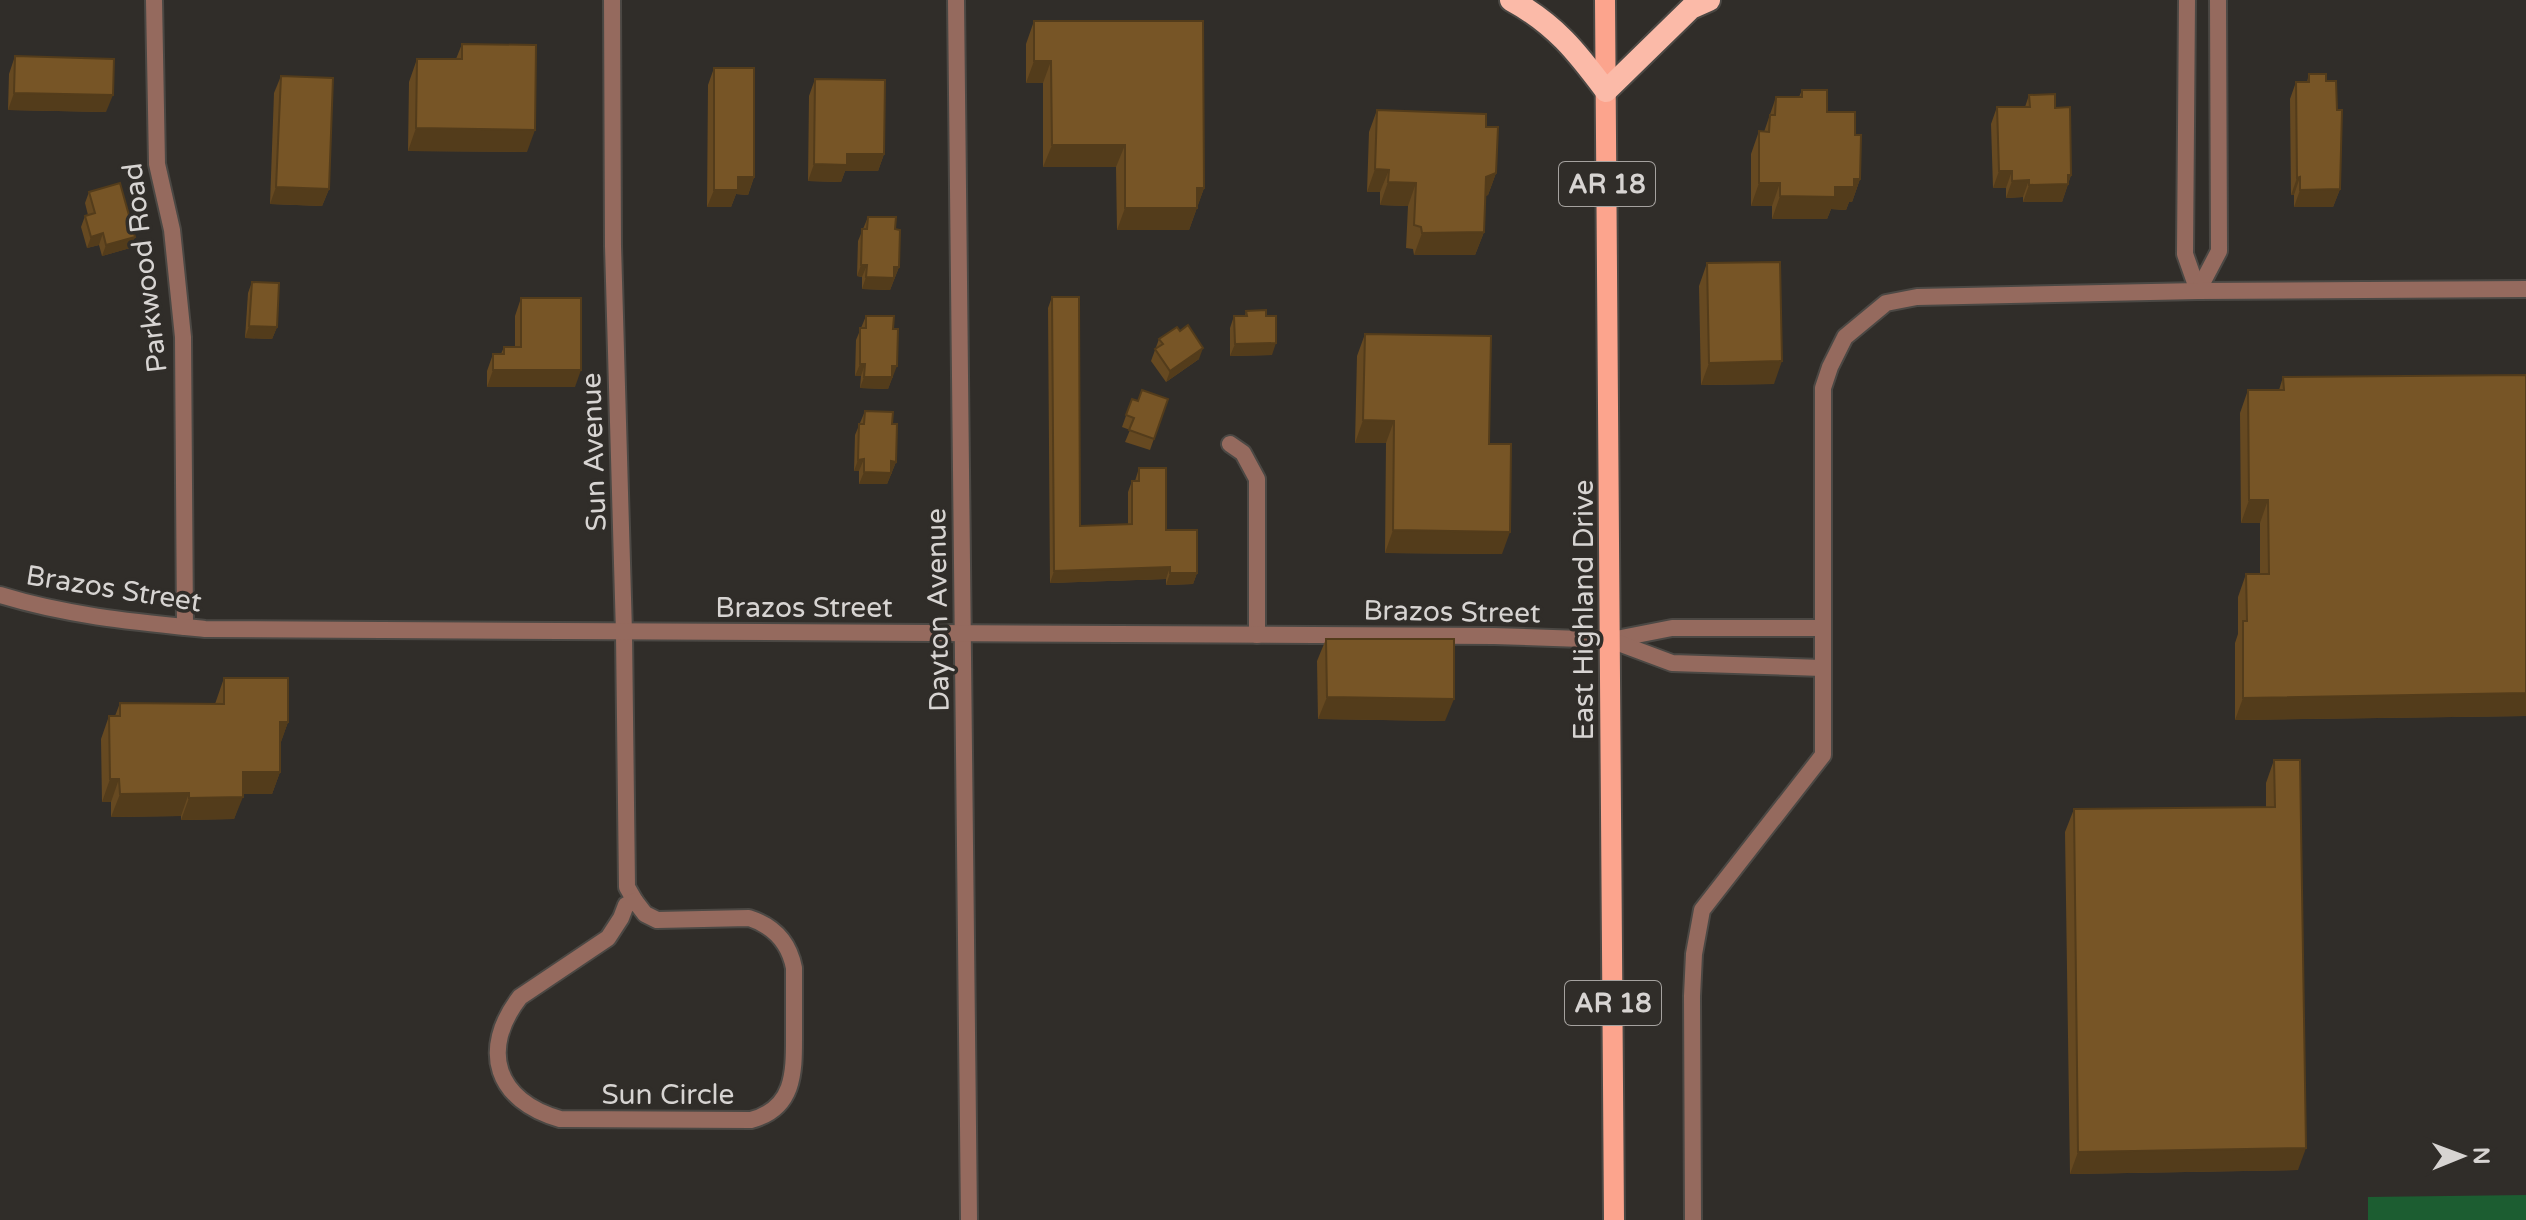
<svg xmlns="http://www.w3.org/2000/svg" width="2526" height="1220" viewBox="0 0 2526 1220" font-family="'Varela Round',sans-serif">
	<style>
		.green { fill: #1c5d31 }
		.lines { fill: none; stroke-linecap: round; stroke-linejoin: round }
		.minor-casing { stroke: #4b4844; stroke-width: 20 }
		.primary-casing { stroke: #4b4844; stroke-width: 24 }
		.trunk-casing { stroke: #4b4844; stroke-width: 26 }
		.minor { stroke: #956a5e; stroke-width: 16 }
		.primary { stroke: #fca48d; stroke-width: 20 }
		.trunk { stroke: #fbbaa8; stroke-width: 22 }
		.wall { fill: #664921 }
		.shaded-wall { fill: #533c1b }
		.building { fill: #775526; stroke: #533c1b; stroke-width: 2 }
		.labels { text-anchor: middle; stroke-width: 7; stroke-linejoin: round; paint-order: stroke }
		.shield { fill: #302d29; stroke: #a5a29f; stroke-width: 2 }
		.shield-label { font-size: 26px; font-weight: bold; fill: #d7d4d2 }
		.street-label { font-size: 28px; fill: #d7d4d2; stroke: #302d29 }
	</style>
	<rect width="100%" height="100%" fill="#302d29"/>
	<!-- green -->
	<path class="green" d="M2526 1195V1220H2368V1197Z"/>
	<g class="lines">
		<defs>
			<g id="minor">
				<path d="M154 0 157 164 172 230 183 337 185 627"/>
				<path d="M612 0 613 246 624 633 627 887 635 901"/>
				<path d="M956 0 969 1220"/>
				<path d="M2187 0 2185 254 2198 291"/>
				<path d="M2198 291 2219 251 2218 0"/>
				<path d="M1230 444 1243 453 1257 479V635"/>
				<path d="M0 595C68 616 135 622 205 629L1494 636 1611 640 1672 628H1823"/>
				<path d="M1613 641 1672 663 1822 668"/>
				<path d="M635 901 645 914 657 920 749 918C774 926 789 942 794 968 794 989 794 1011 794 1032 794 1070 796 1108 751 1120L560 1119C496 1101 479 1050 520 997L608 938 621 918 626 905Z"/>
				<path d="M1693 1220 1692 996 1694 954 1702 910 1823 755V388L1830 367 1845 337 1886 303 1917 297 2198 291 2526 289"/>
			</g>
			<path id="primary" d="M1605 0 1614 1220"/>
			<path id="trunk" d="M1511 0C1555 24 1577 52 1606 91L1691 8 1709 0"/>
		</defs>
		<!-- minor casing -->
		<use href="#minor" class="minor-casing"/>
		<!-- primary casing -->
		<use href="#primary" class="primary-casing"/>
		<!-- trunk casing -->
		<use href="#trunk" class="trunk-casing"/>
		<!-- minor -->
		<use href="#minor" class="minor"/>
		<!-- primary -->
		<use href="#primary" class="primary"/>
		<!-- trunk -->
		<use href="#trunk" class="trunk"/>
	</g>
	<!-- wall -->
	<g class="wall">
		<path d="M1034 21 1204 188 1189 230H1117L1116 167H1043V83H1026V44Z"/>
		<path d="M462 44 527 152 408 151 409 82 417 59H456Z"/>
		<path d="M15 56 106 112 8 110 9 74Z"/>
		<path d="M714 68 754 177 748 195 736 194 731 207H707L708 85Z"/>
		<path d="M2309 74 2326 81 2337 110 2340 189 2333 207H2294V195H2291L2290 99 2296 82H2307Z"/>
		<path d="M281 76 329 189 322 206 270 204 274 93Z"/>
		<path d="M815 79 884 154 878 171H845L841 182 808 181 809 96Z"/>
		<path d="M1802 90 1855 135 1860 179 1852 202H1849L1846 210 1831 209 1827 219H1772V206H1751V154L1759 131 1764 132 1776 97H1799Z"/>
		<path d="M2029 95 2055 108 2071 175 2062 202H2023V197L2006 198V188H1993L1991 124 1997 107H2025Z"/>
		<path d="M1377 110 1486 127 1496 173 1488 195 1485 196 1484 232 1475 255H1414L1413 249 1406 248 1408 206 1380 205V192H1367L1369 132Z"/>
		<path d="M89 192 135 237 130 248 102 256 99 245 87 248 81 227 85 216 88 215 85 203Z"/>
		<path d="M868 217 895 229 899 267 890 290 862 289V277L857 276 858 241Z"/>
		<path d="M1707 263 1774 384 1701 385 1699 286Z"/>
		<path d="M252 282 277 327 272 339 245 338 248 293Z"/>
		<path d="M1052 297 1080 526 1128 524V492L1132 481H1135L1139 468 1166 530 1197 573 1193 584 1166 585V579L1050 583 1048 308Z"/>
		<path d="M521 298 575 387H487V371L493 354H501L504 347H515V316Z"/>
		<path d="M1246 311 1272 355 1230 356V328L1234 316H1245Z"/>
		<path d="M866 316 893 378H892L888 389 860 388 861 376H855L856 340Z"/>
		<path d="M1365 334 1489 444 1502 554 1385 553 1386 443H1355L1357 356Z"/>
		<path d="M1159 339 1199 359 1166 382 1151 361Z"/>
		<path d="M2283 377 2526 716 2235 720V643L2238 634V597L2246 574H2260V523H2241L2240 413 2248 390H2279Z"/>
		<path d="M1132 399 1138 401 1168 399 1150 450 1125 442 1130 430 1122 427Z"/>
		<path d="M865 411 892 424 896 462 887 484H859V471H854L855 435Z"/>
		<path d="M1326 639 1445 721 1318 719 1317 661Z"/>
		<path d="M224 678 288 722 280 744V772L272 794H243L234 819 181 820V816L111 817V802H102L101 739 109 716H115L120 703 215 704Z"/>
		<path d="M2274 760 2298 1170 2070 1174 2065 832 2074 809 2266 807V783Z"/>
	</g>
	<!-- shaded-wall -->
	<g class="shaded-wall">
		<path d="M1034 61H1051L1043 83H1026Z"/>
		<path d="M14 93 113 95 106 112 8 110Z"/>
		<path d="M416 128 535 130 527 152 408 151Z"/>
		<path d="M1052 145H1125L1116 167H1043Z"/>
		<path d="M847 154H884L878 171H845L841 182 808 181 814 164Z"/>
		<path d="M1375 169 1389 170 1380 192H1367Z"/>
		<path d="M1999 171H2012L2006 188H1993Z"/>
		<path d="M1496 173 1488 195 1477 200 1486 177Z"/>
		<path d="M2071 175 2062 202H2023L2029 185Z"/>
		<path d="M738 177H754L748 195 736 194 731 207H707L714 190Z"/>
		<path d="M2300 177 2294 195H2291L2297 178Z"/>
		<path d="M1854 179H1860L1852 202H1849L1846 210 1831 209 1827 219H1772L1780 196 1835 187Z"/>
		<path d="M2029 180 2023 197 2006 198 2012 181Z"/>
		<path d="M1388 182 1416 183 1408 206 1380 205Z"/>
		<path d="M1759 183H1780L1772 206H1751Z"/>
		<path d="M276 187 329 189 322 206 270 204Z"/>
		<path d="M1197 188H1204L1189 230H1117L1125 208Z"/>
		<path d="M2340 189 2333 207H2294L2300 190Z"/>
		<path d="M1484 232 1475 255H1414L1422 233Z"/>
		<path d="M103 233 99 245 87 248 91 237Z"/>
		<path d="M135 237 130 248 102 256 106 245Z"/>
		<path d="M861 265H867L862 277 857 276Z"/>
		<path d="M894 267H899L890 290 862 289 866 277Z"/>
		<path d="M249 326 277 327 272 339 245 338Z"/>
		<path d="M1276 343 1272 355 1230 356 1235 344Z"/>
		<path d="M1203 348 1199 359 1166 382 1170 371Z"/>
		<path d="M1782 361 1774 384 1701 385 1709 363Z"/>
		<path d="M860 364H865L861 376H855Z"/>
		<path d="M892 366H897L888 389 860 388 864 377Z"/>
		<path d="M493 370H581L575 387H487Z"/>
		<path d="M1363 420 1394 421 1386 443H1355Z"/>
		<path d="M864 459 859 471H854L858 460Z"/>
		<path d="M891 461 896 462 887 484H859L864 472Z"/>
		<path d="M2249 500H2268L2260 523H2241Z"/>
		<path d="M1393 530 1510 532 1502 554 1385 553Z"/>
		<path d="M1170 567 1166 579 1050 583 1054 571Z"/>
		<path d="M1170 573H1197L1193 584 1166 585Z"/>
		<path d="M2526 693V716L2235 720 2243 698Z"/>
		<path d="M1327 697 1454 699 1445 721 1318 719Z"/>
		<path d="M280 722H288L280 745Z"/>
		<path d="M243 772H280L272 794H234Z"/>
		<path d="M110 779H119L111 802H102Z"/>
		<path d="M189 793 181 816 111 817 120 794Z"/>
		<path d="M243 797 234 819 181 820 189 798Z"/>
		<path d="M2306 1148 2298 1170 2070 1174 2078 1152Z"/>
	</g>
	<!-- building -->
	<g class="building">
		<path d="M1034 21H1203L1204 188H1197V208H1125V145H1052L1051 61H1034Z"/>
		<path d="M462 44 536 45 535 130 416 128 417 59H462Z"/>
		<path d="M15 56 114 59 113 95 14 93Z"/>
		<path d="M714 68H754V177H738V190H714Z"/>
		<path d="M2309 74H2326V81H2336L2337 110H2342L2340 189 2300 190V177L2297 178 2296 82H2309Z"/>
		<path d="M281 76 333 78 329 189 276 187Z"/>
		<path d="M815 79 885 80 884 154H847V165L814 164Z"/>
		<path d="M1802 90H1827V112H1855V135H1861L1860 179H1854V187H1835V197L1780 196V183H1759V131L1769 132 1770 115H1775L1776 97H1802Z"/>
		<path d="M2055 94V108L2070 107 2071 175H2068V184L2029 185V180L2012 181V171H1999L1997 107H2030L2029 95Z"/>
		<path d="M1377 110 1486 114V127H1498L1496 173 1486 177 1484 232 1422 233 1421 227 1414 225 1416 183 1388 182 1389 170 1375 169Z"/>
		<path d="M120 183 135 237 106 245 103 233 91 237 85 216 95 213 89 192Z"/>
		<path d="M868 217H896L895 229 900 230 899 267H894V278L866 277 867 265H861L862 229H867Z"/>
		<path d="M1780 262 1782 361 1709 363 1707 263Z"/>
		<path d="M252 282 279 283 277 327 249 326Z"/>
		<path d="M1052 297H1079L1080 526 1132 524V481H1139V468H1166V530H1197V573H1170V567L1054 571Z"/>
		<path d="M521 298H581V370H493V354H504V347H521Z"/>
		<path d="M1266 310V316H1276V343L1235 344 1234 316H1247L1246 311Z"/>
		<path d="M866 316H894L893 329H898L897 366H892V377H864L865 364H860V328H866Z"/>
		<path d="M1188 325 1203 348 1170 371 1155 349 1163 344 1159 339 1177 327 1180 331Z"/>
		<path d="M1365 334 1491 336 1489 444H1511L1510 532 1393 530 1394 421 1363 420Z"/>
		<path d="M2526 375V693L2243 698V621H2247L2246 574H2269L2268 500H2249L2248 390H2284L2283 377Z"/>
		<path d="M1142 390 1168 399 1154 439 1129 430 1134 418 1126 415 1132 399 1138 401Z"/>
		<path d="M865 411 893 412 892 424H897L896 462 891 461V473L864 472V459L858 460 859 424H864Z"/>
		<path d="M1326 639H1454V699L1327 697Z"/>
		<path d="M224 678H288V722H280V772H243V797L189 798V793L120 794 119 779H110L109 716H120V703L224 704Z"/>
		<path d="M2274 760H2300L2306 1148 2078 1152 2074 809 2275 807Z"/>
	</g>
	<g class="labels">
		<!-- shield labels -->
		<g class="shield">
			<rect x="1559" y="162" width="96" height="44" rx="6"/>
			<rect x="1565" y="981" width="96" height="44" rx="6"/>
		</g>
		<g class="shield-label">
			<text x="1607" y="193">AR 18</text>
			<text x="1613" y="1012">AR 18</text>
		</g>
		<!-- street labels -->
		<g class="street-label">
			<text transform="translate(144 268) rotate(-97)" y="10">Parkwood Road</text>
			<text transform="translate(593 452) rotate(-92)" y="10">Sun Avenue</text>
			<text transform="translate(114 588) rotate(9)" y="10">Brazos Street</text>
			<text x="804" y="617">Brazos Street</text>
			<text transform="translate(937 610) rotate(-91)" y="10">Dayton Avenue</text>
			<text transform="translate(1583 610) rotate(-90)" y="10">East Highland Drive</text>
			<text transform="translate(1452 611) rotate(1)" y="10">Brazos Street</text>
			<text x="668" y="1104">Sun Circle</text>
		</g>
	</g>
	<!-- north arrow -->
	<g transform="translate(2462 1156) rotate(89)" stroke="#302d29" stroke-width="6" paint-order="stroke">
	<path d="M0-6L14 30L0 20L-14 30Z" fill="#d7d4d2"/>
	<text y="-12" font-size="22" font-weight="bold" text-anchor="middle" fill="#d7d4d2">N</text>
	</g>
</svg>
